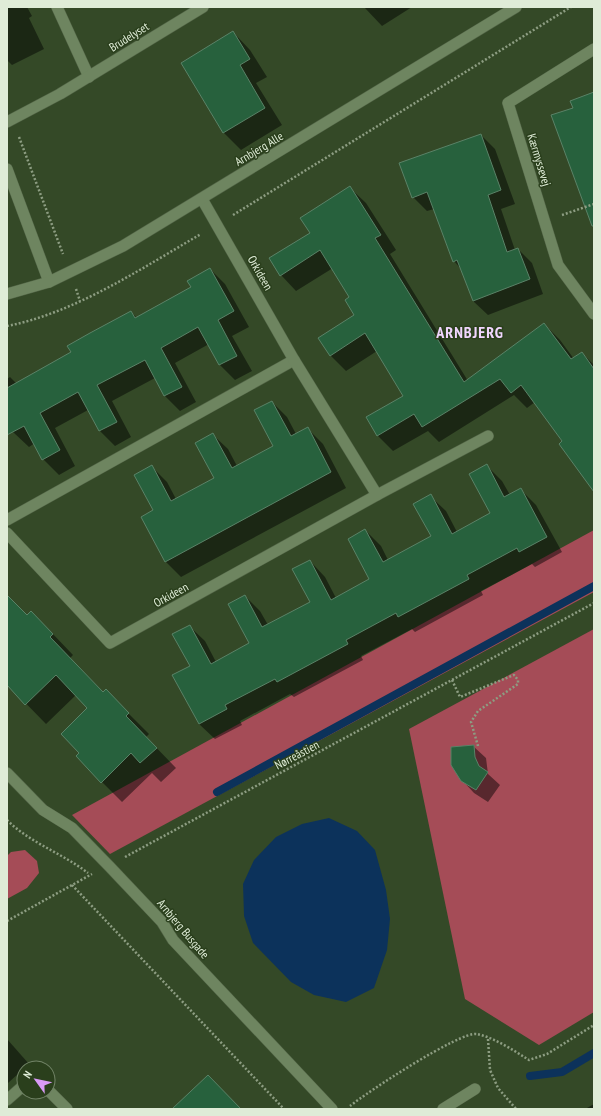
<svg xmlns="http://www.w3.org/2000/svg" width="601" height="1116" viewBox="0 0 601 1116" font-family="'PT Sans Narrow',sans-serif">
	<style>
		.green { fill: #a54c57 }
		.water { fill: #0c325b }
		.shadow { fill: #0007 }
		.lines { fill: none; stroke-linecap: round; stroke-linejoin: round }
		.stream { stroke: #0c325b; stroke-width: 8 }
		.building { fill: #27613d; stroke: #5a8267 }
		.service-casing { stroke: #526446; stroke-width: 12 }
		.minor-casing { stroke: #526446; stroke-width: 12 }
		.tertiary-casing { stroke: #526446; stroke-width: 12 }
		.path { stroke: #8d9d82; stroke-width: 2.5; stroke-dasharray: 2 2; stroke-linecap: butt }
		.service { stroke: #6e8560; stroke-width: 11 }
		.minor { stroke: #6e8560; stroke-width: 11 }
		.tertiary { stroke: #6e8560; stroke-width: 11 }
		.labels { text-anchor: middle; stroke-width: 3; stroke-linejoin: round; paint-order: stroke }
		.street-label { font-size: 12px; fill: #dfecd7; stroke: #2a3f1c }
		.district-label { font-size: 16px; font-weight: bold; letter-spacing: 1px; fill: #f0d6fe; stroke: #2a3f1c }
	</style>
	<rect width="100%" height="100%" fill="#344927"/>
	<!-- green -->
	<g class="green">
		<path d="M594 530V592L110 854 72 815Z"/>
		<path d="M594 629V1012L539 1045 465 999 409 729Z"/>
		<path d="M25 850 37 861 39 873 27 888 7 899V856L11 852Z"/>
	</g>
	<!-- water -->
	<path class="water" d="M329 818 357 831 375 850 386 890 390 919 387 950 374 988 346 1002 314 995 291 982 253 943 244 916 243 884 254 860 276 837 302 824Z"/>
	<!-- shadow -->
	<g class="shadow">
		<path d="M7 7H27L32 16 29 18 44 49 12 65 7 60Z"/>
		<path d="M364 7H412L382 26Z"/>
		<path d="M233 32 250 50 267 77 256 83 282 125 241 150 224 133 182 63Z"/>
		<path d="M481 135 495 149 515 204 501 209 515 250 518 249 532 263 543 294 488 315 473 301 461 269 454 261 434 209 427 211 413 197Z"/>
		<path d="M350 188 366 203 396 250 390 254 468 381 544 324 560 340 574 359 582 353 594 365V488L535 402 527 408 514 395 439 442 428 431 393 451 377 435 405 396 377 351 346 371 330 355 355 315 351 297 333 268 296 291 281 275 311 234Z"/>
		<path d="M210 269 225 284 249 327 232 336 252 371 235 380 220 365 209 344 175 363 196 402 180 411 165 396 155 378 112 401 131 437 115 446 100 431 88 410 55 428 75 466 59 475 43 459 35 443 29 447 13 432 7 420V379L10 377 17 384 72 353 131 312 137 318 192 288Z"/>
		<path d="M272 402 287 417 296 434 307 428 323 444 346 488 181 577 165 561 154 511 152 467 167 482 176 499 215 478 212 434 228 449 237 466 274 446Z"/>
		<path d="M487 466 502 481 510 495 520 489 536 505 562 552 535 567 532 564 481 591 483 595 415 632 412 629 361 656 363 660 294 697 290 694 240 721 242 725 215 739 199 724 174 676 191 666 189 626 205 641 216 662 250 644 245 596 260 611 268 625 311 602 310 561 325 577 336 598 370 579 365 530 381 546 388 560 432 537 430 496 446 511 457 532 492 514Z"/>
		<path d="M7 595 27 616 51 632 73 655 70 658 104 693 126 711 149 734 146 737 176 768 161 782 152 773 122 802 102 782 80 753 89 708 76 695 46 724 7 684Z"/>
		<path d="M473 746 486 758 488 774 500 785 488 802 474 793 462 780Z"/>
		<path d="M7 1039 29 1064 8 1083 7 1082Z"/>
		<path d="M594 1104V1109H588L587 1108Z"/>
	</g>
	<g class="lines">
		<!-- stream -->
		<g class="stream">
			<path d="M217 792 594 586"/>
			<path d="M530 1076 562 1072 594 1053"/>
		</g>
	</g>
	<!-- building -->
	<g class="building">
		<path d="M233 31 250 59 240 65 265 108 223 133 181 63Z"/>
		<path d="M594 92V226H592L551 115 573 108 570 101Z"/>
		<path d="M481 134 501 190 488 195 507 252 518 248 530 279 473 301 457 260 453 262 427 192 412 198 399 163Z"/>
		<path d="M350 186 381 235 375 238 464 382 544 323 571 359 582 352 594 369V492L559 444 562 441 521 385 511 393 500 379 422 427 414 414 377 436 366 417 403 396 365 333 330 356 318 338 354 315 345 300 349 297 320 250 280 276 269 258 310 233 300 218Z"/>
		<path d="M210 268 234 311 218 320 237 356 219 365 198 327 161 348 182 387 164 396 145 360 97 385 117 422 99 431 78 392 40 413 60 450 42 460 24 426 7 435V388L71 352 67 346 90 333 131 311 135 318 191 287 187 281Z"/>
		<path d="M272 401 291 436 308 427 331 472 165 562 141 517 153 510 134 475 152 465 171 501 214 478 195 443 213 433 232 468 273 446 254 410Z"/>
		<path d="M487 464 504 497 521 488 547 537 519 552 517 548 467 575 469 579 398 617 396 613 346 640 348 644 277 682 275 679 225 705 227 709 199 724 172 675 190 666 172 634 190 625 211 664 249 643 228 604 245 595 262 627 310 602 292 569 310 560 331 600 369 579 348 539 365 529 383 562 431 536 413 504 431 494 452 534 490 513 469 474Z"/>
		<path d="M7 595 27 615 31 611 53 634 50 637 103 692 106 689 129 713 126 716 157 748 140 763 131 753 101 783 76 756 79 753 61 734 87 708 56 675 25 705 7 685Z"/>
		<path d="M474 745 475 757 479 766 488 772 476 790 461 781 451 765V747Z"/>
		<path d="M208 1075 241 1109H172Z"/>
	</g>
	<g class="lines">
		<defs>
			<path id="service" d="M443 1109 475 1089"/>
			<g id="minor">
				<path d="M57 7 89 77"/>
				<path d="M594 49 508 103 558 265 594 314"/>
				<path d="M7 122 60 94 203 7"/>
				<path d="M7 169 49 282"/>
				<path d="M377 495 488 436"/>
				<path d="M7 520 294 360"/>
				<path d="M7 533 110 643 377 495 294 360 202 199"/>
				<path d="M7 773 43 810 72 828 109 866 162 922 173 940 332 1109"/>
				<path d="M48 1090 67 1109"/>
				<path d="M7 1100 24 1085"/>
			</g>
			<path id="tertiary" d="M7 294 49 282 123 246 516 7"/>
		</defs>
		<!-- service casing -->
		<use href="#service" class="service-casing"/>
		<!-- minor casing -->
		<use href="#minor" class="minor-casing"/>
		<!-- tertiary casing -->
		<use href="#tertiary" class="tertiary-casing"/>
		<!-- path -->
		<g class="path">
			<path d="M19 137 63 254"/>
			<path d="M233 215 571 7"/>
			<path d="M562 215 594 204"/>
			<path d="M76 289 80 301"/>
			<path d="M7 326C75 313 142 268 201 234"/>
			<path d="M452 680 460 697 514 675 518 680V684L478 711 471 722 478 746"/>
			<path d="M7 820C30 843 62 853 88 873"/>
			<path d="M125 857 594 603"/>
			<path d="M72 885 284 1109"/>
			<path d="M7 921 92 874"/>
			<path d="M488 1039 490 1070 498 1088 516 1109"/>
			<path d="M350 1106C366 1093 460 1031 477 1034 495 1038 513 1050 529 1060L547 1054 594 1025"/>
		</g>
		<!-- service -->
		<use href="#service" class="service"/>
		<!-- minor -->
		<use href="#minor" class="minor"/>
		<!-- tertiary -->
		<use href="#tertiary" class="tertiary"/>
	</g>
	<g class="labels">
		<!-- street labels -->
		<g class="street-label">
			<text transform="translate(129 37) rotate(-32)" y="4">Brudelyset</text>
			<text transform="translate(259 149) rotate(-31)" y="4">Arnbjerg Alle</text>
			<text transform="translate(539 160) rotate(73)" y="4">Kærmyssevej</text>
			<text transform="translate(260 273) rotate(60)" y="4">Orkideen</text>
			<text transform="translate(171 595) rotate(-29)" y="4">Orkideen</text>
			<text transform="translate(297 755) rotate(-28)" y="4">Nørreåstien</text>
			<text transform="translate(183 929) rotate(50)" y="4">Arnbjerg Busgade</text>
		</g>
		<!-- district labels -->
		<g class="district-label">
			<text x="470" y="338">ARNBJERG</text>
		</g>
	</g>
	<!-- border -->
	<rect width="601" height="1116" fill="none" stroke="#dfecd7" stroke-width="16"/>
	<!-- north arrow -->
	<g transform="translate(36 1080) rotate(303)"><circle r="19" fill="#2a3f1c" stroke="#728467"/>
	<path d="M0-3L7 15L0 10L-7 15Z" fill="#d99af7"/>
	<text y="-6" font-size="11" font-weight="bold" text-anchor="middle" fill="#dfecd7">N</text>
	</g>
</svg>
